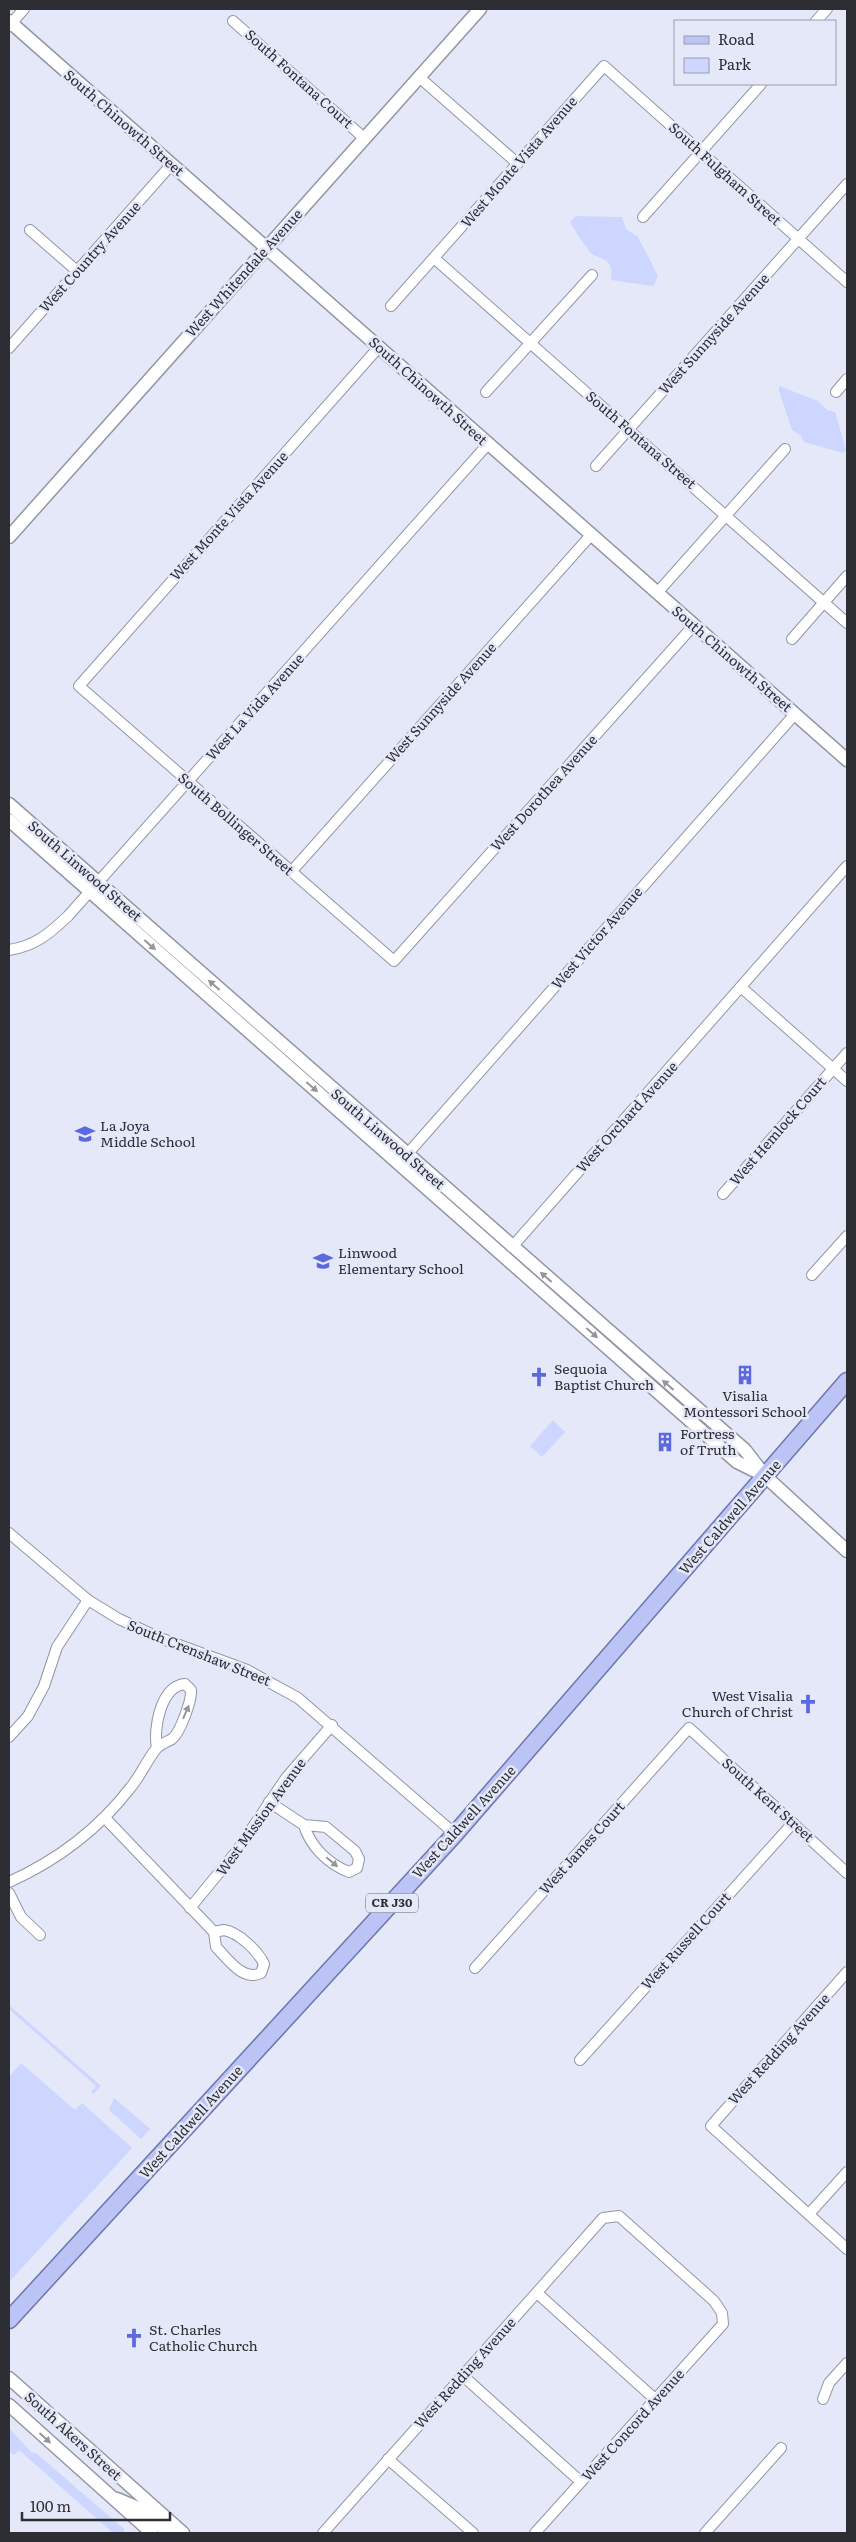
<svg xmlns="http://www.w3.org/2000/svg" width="856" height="2542" viewBox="0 0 856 2542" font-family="Literata,serif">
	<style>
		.green { fill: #cdd6ff }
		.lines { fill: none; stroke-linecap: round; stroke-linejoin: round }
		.minor-casing { stroke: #9296a4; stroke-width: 12 }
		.tertiary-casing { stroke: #9296a4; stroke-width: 15 }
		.primary-casing { stroke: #6c76ad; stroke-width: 19 }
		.minor { stroke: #fff; stroke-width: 10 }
		.tertiary { stroke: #fff; stroke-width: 12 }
		.primary { stroke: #bbc4f5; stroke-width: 16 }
		.oneway { fill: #96969a }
		.labels { text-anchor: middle; stroke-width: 5; stroke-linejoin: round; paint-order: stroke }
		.shield { fill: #e4e8f8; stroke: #63666f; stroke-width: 1 }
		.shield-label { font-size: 12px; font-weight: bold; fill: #2c2e34 }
		.street-label { font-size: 14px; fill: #2c2e34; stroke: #e4e8f8 }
		.poi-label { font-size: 14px; fill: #2c2e34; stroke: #e4e8f8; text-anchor: start }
	</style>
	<rect width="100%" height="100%" fill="#e4e8f8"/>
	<!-- green -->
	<g class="green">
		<path d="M576 216 622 217 626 229 638 237 658 276 653 286 611 280C615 255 598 261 590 252 583 243 576 232 570 222Z"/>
		<path d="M779 386 818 401 827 410 835 412 846 450 843 453 804 442 801 436 792 430 779 391Z"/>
		<path d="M553 1420 565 1432 542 1457 530 1446Z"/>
		<path d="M9 2005 101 2086 93 2094 91 2092 96 2086 9 2009Z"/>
		<path d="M21 2063 75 2110 82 2103 132 2148 9 2282V2077Z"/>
		<path d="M114 2098 150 2129 141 2139 109 2110Z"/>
		<path d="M9 2428 31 2452 36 2453 124 2529V2533H129H113L19 2450 14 2455 9 2452Z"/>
	</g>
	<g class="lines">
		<defs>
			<g id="minor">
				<path d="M233 21 364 138"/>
				<path d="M816 21 827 9"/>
				<path d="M9 26 24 9"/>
				<path d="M419 77 517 163"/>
				<path d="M643 217 761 84"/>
				<path d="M30 230 77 271"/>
				<path d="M434 258 847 623"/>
				<path d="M391 306 604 66 847 282"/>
				<path d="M379 347 79 686 394 961 694 625"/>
				<path d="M9 348 171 165"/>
				<path d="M486 392 592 275"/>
				<path d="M836 392 847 379"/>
				<path d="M596 466 847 184"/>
				<path d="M657 593 785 449"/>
				<path d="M792 639 847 576"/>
				<path d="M291 872 591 535"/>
				<path d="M9 950C35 946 49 934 68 916L488 444"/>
				<path d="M742 988 847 1081"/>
				<path d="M403 1159 795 714"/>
				<path d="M723 1194 847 1053"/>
				<path d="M512 1247 847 866"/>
				<path d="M812 1275 847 1236"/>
				<path d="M9 1533 88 1600 119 1619 160 1638 247 1670 298 1698 455 1834"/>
				<path d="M9 1737 28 1716 44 1686 57 1647 88 1600"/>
				<path d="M269 1802 304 1825 326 1827 355 1851 359 1859 357 1868 349 1872C328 1864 310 1846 304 1825"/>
				<path d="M105 1818 214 1932"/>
				<path d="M9 1882C58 1860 98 1830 131 1787 141 1775 147 1760 156 1749 160 1744 167 1742 172 1739 180 1733 192 1700 191 1690L185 1684C161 1686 153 1728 157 1748"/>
				<path d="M9 1893 21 1917 40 1935"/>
				<path d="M190 1908 236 1852 286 1778 332 1725"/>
				<path d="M224 1930C238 1932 258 1951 264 1964L261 1973C243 1982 228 1959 216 1947L214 1932Z"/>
				<path d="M475 1968 689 1728 847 1873"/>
				<path d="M847 1972 711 2126 847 2249"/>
				<path d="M580 2060 793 1823"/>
				<path d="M809 2214 847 2172"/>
				<path d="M537 2293 656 2400"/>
				<path d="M462 2375 581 2482"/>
				<path d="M823 2399 829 2383 847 2363"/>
				<path d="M388 2459 473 2533"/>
				<path d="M323 2533 603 2218 619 2216 714 2301 722 2313 723 2324 535 2533"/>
				<path d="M705 2533 781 2448"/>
			</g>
			<g id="tertiary">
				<path d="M9 21 847 760"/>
				<path d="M9 537 480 9"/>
				<path d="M9 804 745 1450 765 1476 847 1551"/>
				<path d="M9 820 737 1462 761 1474"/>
				<path d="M9 2378 183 2533"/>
				<path d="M9 2405 152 2533"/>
				<path d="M117 2499 143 2510 169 2533"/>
			</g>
			<path id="primary" d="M9 2320 455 1834 847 1381"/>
		</defs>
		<!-- minor casing -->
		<use href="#minor" class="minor-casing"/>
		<!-- tertiary casing -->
		<use href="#tertiary" class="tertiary-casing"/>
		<!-- primary casing -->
		<use href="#primary" class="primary-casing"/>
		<!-- minor -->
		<use href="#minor" class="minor"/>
		<!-- tertiary -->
		<use href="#tertiary" class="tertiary"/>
		<!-- primary -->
		<use href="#primary" class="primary"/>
	</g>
	<!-- one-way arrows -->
	<defs><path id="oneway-solid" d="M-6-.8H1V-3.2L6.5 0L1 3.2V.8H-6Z" transform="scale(1.25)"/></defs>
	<g class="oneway">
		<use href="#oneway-solid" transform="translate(150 945) rotate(41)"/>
		<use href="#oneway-solid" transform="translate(214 985) rotate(-139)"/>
		<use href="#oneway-solid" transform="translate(312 1087) rotate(41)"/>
		<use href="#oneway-solid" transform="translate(546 1277) rotate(-139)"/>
		<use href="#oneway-solid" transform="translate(592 1333) rotate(41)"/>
		<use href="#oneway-solid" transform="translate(668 1385) rotate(-139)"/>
		<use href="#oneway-solid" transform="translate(186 1712) rotate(-67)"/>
		<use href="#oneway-solid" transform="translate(332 1862) rotate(40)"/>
		<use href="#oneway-solid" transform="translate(45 2438) rotate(42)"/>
	</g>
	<!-- icons -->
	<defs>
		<symbol id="school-bare" viewBox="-9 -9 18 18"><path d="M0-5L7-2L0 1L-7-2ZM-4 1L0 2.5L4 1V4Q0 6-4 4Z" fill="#5c68e0" stroke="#e4e8f8" stroke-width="2.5" paint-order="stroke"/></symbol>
		<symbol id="building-bare" viewBox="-9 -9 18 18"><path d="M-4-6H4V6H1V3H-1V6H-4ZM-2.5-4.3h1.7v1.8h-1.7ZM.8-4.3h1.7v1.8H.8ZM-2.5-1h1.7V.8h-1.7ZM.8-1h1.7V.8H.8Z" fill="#5c68e0" stroke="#e4e8f8" stroke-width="2.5" paint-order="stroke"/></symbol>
		<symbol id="church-bare" viewBox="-9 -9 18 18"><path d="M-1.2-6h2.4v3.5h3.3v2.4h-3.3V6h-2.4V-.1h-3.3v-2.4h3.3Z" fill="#5c68e0" stroke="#e4e8f8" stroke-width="2.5" paint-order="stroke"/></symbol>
	</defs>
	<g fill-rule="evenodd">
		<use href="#school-bare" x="71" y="1120" width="28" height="28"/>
		<use href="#school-bare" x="309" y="1247" width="28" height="28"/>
		<use href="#building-bare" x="731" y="1361" width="28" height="28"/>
		<use href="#church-bare" x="525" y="1363" width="28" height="28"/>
		<use href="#building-bare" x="651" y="1428" width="28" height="28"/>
		<use href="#church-bare" x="794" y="1690" width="28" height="28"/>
		<use href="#church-bare" x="120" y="2324" width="28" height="28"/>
	</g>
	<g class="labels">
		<!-- shield labels -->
		<rect class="shield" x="366" y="1893.5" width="52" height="19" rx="4"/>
		<g class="shield-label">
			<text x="392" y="1907">CR J30</text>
		</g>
		<!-- street labels -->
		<g class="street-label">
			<text transform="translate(299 79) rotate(42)" y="5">South Fontana Court</text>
			<text transform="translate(124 123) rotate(41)" y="5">South Chinowth Street</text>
			<text transform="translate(519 162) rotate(-49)" y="5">West Monte Vista Avenue</text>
			<text transform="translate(725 174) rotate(42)" y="5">South Fulgham Street</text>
			<text transform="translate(90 257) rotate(-48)" y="5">West Country Avenue</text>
			<text transform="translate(244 273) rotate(-48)" y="5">West Whitendale Avenue</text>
			<text transform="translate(714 334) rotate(-48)" y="5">West Sunnyside Avenue</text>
			<text transform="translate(428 391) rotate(42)" y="5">South Chinowth Street</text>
			<text transform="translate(641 440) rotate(41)" y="5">South Fontana Street</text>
			<text transform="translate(229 516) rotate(-48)" y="5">West Monte Vista Avenue</text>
			<text transform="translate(732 659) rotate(41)" y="5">South Chinowth Street</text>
			<text transform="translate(441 703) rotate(-48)" y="5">West Sunnyside Avenue</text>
			<text transform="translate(255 707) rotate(-48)" y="5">West La Vida Avenue</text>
			<text transform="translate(544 793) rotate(-48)" y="5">West Dorothea Avenue</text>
			<text transform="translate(236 824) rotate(41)" y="5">South Bollinger Street</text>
			<text transform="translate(85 871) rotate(41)" y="5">South Linwood Street</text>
			<text transform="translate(597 938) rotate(-49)" y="5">West Victor Avenue</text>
			<text transform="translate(627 1117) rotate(-48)" y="5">West Orchard Avenue</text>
			<text transform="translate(778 1131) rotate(-49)" y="5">West Hemlock Court</text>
			<text transform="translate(388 1139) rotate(41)" y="5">South Linwood Street</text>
			<text transform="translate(730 1517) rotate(-49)" y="5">West Caldwell Avenue</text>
			<text transform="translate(199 1653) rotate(22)" y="5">South Crenshaw Street</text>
			<text transform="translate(768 1800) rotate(42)" y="5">South Kent Street</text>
			<text transform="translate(261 1817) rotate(-54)" y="5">West Mission Avenue</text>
			<text transform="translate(464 1822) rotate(-48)" y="5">West Caldwell Avenue</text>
			<text transform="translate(582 1848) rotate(-48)" y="5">West James Court</text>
			<text transform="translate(686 1941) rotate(-48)" y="5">West Russell Court</text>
			<text transform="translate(779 2049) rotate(-48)" y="5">West Redding Avenue</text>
			<text transform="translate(191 2122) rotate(-48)" y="5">West Caldwell Avenue</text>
			<text transform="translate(465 2373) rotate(-48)" y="5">West Redding Avenue</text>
			<text transform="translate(633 2425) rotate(-48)" y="5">West Concord Avenue</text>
			<text transform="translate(73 2436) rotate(42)" y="5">South Akers Street</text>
		</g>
		<!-- poi labels -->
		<g class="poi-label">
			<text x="100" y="1131">La Joya<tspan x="100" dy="16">Middle School</tspan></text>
			<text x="338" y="1258">Linwood<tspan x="338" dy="16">Elementary School</tspan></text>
			<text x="554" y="1374">Sequoia<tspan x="554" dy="16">Baptist Church</tspan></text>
			<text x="745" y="1401" text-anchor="middle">Visalia<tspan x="745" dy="16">Montessori School</tspan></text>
			<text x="680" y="1439">Fortress<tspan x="680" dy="16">of Truth</tspan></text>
			<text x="793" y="1701" text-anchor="end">West Visalia<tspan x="793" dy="16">Church of Christ</tspan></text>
			<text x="149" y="2335">St. Charles<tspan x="149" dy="16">Catholic Church</tspan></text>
		</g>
	</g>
	<!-- border -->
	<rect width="856" height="2542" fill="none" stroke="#2c2e34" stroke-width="20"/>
	<!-- legend -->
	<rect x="674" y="20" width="162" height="65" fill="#e4e8f8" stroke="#9a9eaa"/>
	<rect x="684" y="36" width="25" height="8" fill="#bbc4f5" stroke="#9a9eaa"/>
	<text x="718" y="45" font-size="15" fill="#2c2e34">Road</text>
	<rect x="684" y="58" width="25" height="15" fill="#cdd6ff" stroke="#9a9eaa"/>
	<text x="718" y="70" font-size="15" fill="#2c2e34">Park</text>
	<!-- scale -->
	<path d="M22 2512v8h148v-8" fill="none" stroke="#2c2e34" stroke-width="2.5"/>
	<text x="30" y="2512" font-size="15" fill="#2c2e34" stroke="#e4e8f8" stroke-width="4" paint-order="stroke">100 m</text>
</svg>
